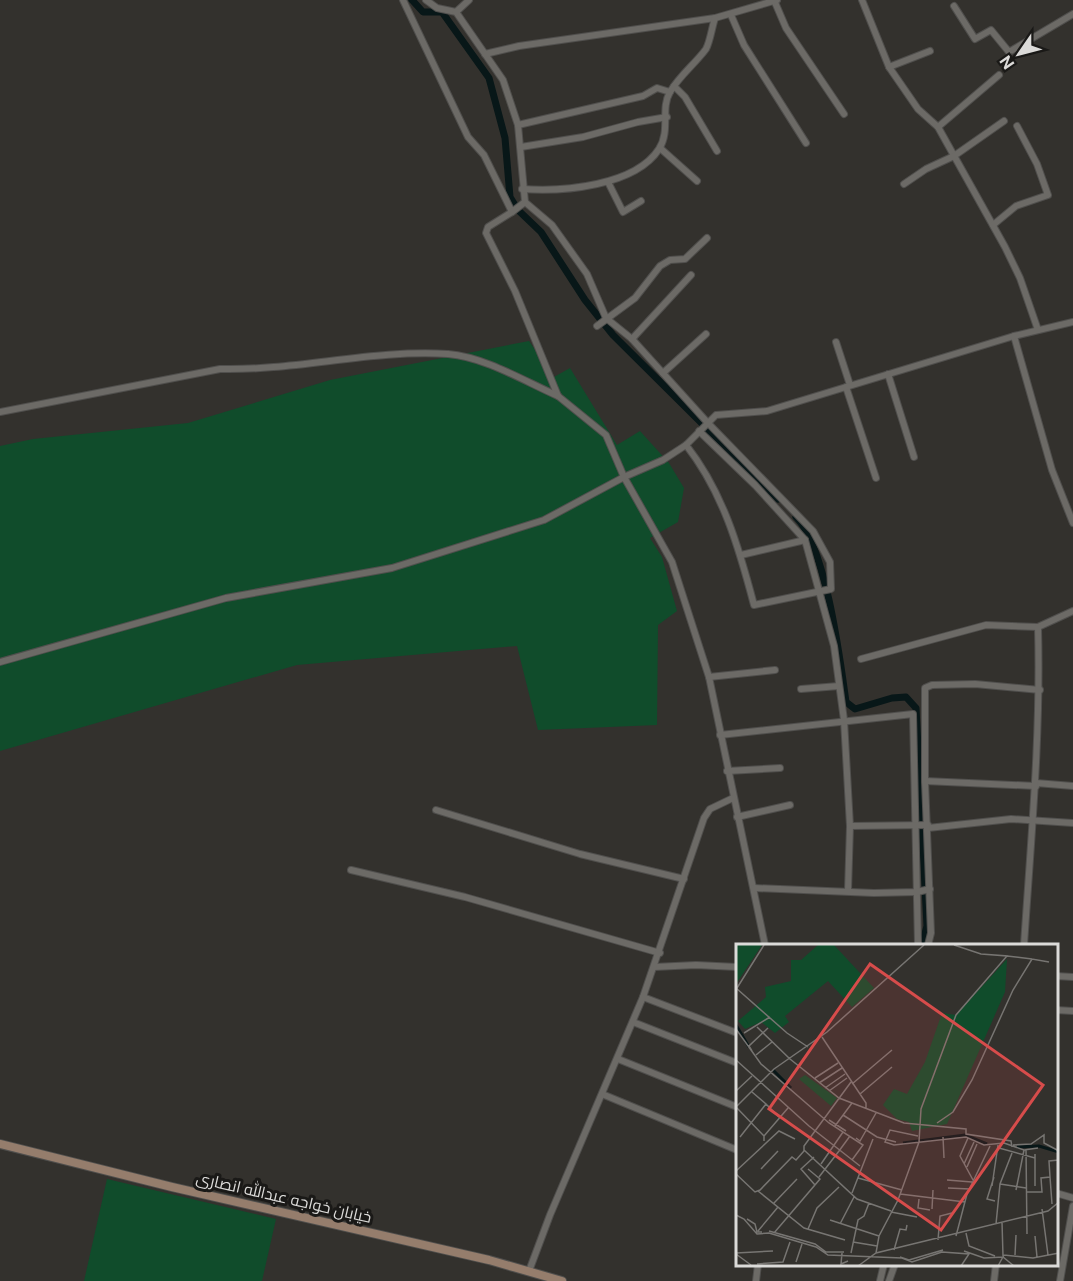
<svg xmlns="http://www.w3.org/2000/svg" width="1073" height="1281" viewBox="0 0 1073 1281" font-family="'Public Sans',Cairo,sans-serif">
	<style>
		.green { fill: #104c2b }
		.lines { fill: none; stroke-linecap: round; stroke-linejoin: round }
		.canal { stroke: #081718; stroke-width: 7 }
		.street-casing { stroke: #504f4d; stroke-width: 8 }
		.secondary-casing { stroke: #504f4d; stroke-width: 10 }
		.street { stroke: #6c6a66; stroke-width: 6 }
		.secondary { stroke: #957d6c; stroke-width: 8 }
		.labels { text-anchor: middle; stroke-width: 6; stroke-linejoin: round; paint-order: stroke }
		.street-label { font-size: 16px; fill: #dcdbd9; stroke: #1a1917 }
		.inset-river { fill: none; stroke: #081718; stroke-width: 3 }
		.inset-road { fill: none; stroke: #777572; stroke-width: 1.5 }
		.view { fill: #d74c4b; fill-opacity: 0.15; stroke: #d74c4b; stroke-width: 3 }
		.inset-edge { fill: none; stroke: #dcdbd9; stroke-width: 3 }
	</style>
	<rect width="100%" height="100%" fill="#33312d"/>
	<!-- green -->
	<g class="green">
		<path d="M529 341 554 377 570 368 617 445 640 431 669 463 684 488 678 522 650 538 662 557 677 611 658 625 657 725 538 730 517 646 297 665 0 751V446L33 439 188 423 330 380Z"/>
		<path d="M107 1179 276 1219 262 1281H84Z"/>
	</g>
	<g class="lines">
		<!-- canal -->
		<g class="canal">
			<path d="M412 0 423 12H442L489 78 505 138 510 197 518 210 541 232 585 300 613 335 778 499"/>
			<path d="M796 517C826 547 840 659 846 702L855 709 892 698 906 697 916 708 927 926 922 945"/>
		</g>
		<defs>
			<g id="street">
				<path d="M403 0 468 137 484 155 512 212 488 227 486 233 515 291 558 396 606 435 624 477 672 562 709 677 765 945"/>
				<path d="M426 0 437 8 456 12 503 80 518 125 525 202 552 225 587 274 606 318 632 339 707 422 813 531 830 562 831 589 754 605C739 548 723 492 686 445"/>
				<path d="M774 0 786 28 844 114"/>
				<path d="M862 0 889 67 918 109 938 127 1005 247 1020 278 1038 330"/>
				<path d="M954 6 975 39 991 30 1009 52 1073 14"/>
				<path d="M456 12 469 0"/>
				<path d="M731 15 744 45 806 143"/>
				<path d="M485 54 519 46 715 18 777 0"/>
				<path d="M889 67 930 51"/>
				<path d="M674 86 685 97 717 151"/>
				<path d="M518 125 643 96 657 88 670 92"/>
				<path d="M938 127 999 75"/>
				<path d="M521 147 583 137 638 122 667 117"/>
				<path d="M660 148 697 181"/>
				<path d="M608 182 623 212 641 201"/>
				<path d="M904 184 926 169 954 156 1004 121"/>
				<path d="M522 189C563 192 635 186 659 149 671 130 660 109 670 92 680 75 695 64 706 49 710 42 712 27 715 18"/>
				<path d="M512 212 525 202"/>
				<path d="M993 225 1016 206 1048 195 1037 164 1017 126"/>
				<path d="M597 326 635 298 660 266 670 260 685 259 707 238"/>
				<path d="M1014 336 1052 470 1073 523"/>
				<path d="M632 339 691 275"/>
				<path d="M836 342 850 385"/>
				<path d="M663 373 706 334"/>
				<path d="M888 374 914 457"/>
				<path d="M846 387 876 478"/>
				<path d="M0 412 220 369C295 371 374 349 448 354 485 357 524 381 558 396"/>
				<path d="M699 431 755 485 805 540 834 646 844 720 850 826 848 891"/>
				<path d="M741 555 805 540"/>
				<path d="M861 659 986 625 1038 627 1073 611"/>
				<path d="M0 662 226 598 392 568 544 520 624 477 663 460 686 445 716 415 767 411 1014 336 1073 322"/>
				<path d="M709 677 775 670"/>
				<path d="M801 689 839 686"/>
				<path d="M720 735 913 714 918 945"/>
				<path d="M727 771 780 768"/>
				<path d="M925 781 1036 786"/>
				<path d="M1036 783 1073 786"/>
				<path d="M436 810 580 854 684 879"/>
				<path d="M737 817 790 805"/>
				<path d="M850 826 928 825"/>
				<path d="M928 828 1011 819 1073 823"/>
				<path d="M351 870 465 897 660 953"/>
				<path d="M754 888 874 893 917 892 930 889"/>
				<path d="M928 945 931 933 925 781V688L932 685 975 684 1040 690"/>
				<path d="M1024 945C1031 839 1041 734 1038 627"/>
				<path d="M654 967 696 965 737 967"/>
				<path d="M1056 976 1073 977"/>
				<path d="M643 997 737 1033"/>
				<path d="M1056 1010 1073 1011"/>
				<path d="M633 1022 737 1063"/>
				<path d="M618 1059 737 1107"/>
				<path d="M602 1094 737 1150"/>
				<path d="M1056 1193 1073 1198"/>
				<path d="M529 1271 550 1215 643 997 704 818 710 809 733 798"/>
				<path d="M756 1281 758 1264"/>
				<path d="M880 1281 884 1264"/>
				<path d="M889 1281 895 1264"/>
				<path d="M994 1281 996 1264"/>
				<path d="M1060 1281 1073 1206"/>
			</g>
			<path id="secondary" d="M0 1144 172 1187 489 1260 562 1281"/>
		</defs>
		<!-- street casing -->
		<use href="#street" class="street-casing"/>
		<!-- secondary casing -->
		<use href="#secondary" class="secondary-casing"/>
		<!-- street -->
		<use href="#street" class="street"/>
		<!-- secondary -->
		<use href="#secondary" class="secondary"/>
	</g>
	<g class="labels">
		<!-- street labels -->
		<g class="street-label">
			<text transform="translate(284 1197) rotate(13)" y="6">خیابان خواجه عبدالله انصاری</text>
		</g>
	</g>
	<!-- overview -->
	<g transform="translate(736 944)">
		<rect width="322" height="322" fill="#33312d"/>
		<path d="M0 1H26L0 40ZM82 1H98L138 44 116 63 92 37 49 72 53 78 39 89 25 78 9 85 2 77 30 53 29 43 55 37V16H65ZM271 15 269 48 211 180 176 187 173 178 161 175 147 161 158 145 171 150 189 118 206 69 220 71ZM69 131 101 154 95 162 63 135Z" fill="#104c2b"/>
		<path class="inset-river" d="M0 81 13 103M37 126 55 144M167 199 229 191 251 200M281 203 303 202 323 208"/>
		<path class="inset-road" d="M271 12 296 15M0 44 51 89 72 103M1 44 28 1M21 83 54 115 103 154 168 179 230 185V190L275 197 276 203M0 85 25 120 93 179 127 201 116 216M8 89 34 73M86 93 130 159V165M16 107 13 102 32 84M20 111 36 98M0 116 73 182 124 222M79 134 102 119M83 139 106 124M116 140 156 106M89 144 109 130M0 147 16 132M93 147 111 134M124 150 156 123M30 160 43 173M0 163 38 125 91 88 188 1M0 163 28 192V197M107 171 141 193 160 198M93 176 110 187M201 179 217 168 236 136 277 46 296 15 313 18M99 182 116 159M28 192 52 164M182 192 154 186 149 198 158 201 230 193 248 201 268 199 288 206 302 204M4 193 30 160 16 148M207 193 208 214M120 194 124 197 140 169M232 194 224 212 237 236M277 201 295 200 308 191V199L323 207M263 204 299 214M290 205 291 290M68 206 121 255 155 267M103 207 114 192M299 210V242M78 213 65 225 79 241M85 220 107 188M228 220 238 198M231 223 241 200M25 225 42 207M0 227 43 187 59 195M0 230 19 248 24 246 56 213 60 216 68 207V202L115 138M83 233 103 207M258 233 251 255 259 257M314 233 316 260M122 234 166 246M211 236 236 238M264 240 290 244M256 242 262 201M212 244 234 245M280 246 288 206M22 247 68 284 109 296M290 248H306L305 234 314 233 313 217 323 216M116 249 137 195M164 250 229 258M183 255 182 264 194 266M38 259 61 235M196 265 197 246M306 265 312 311M155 268 181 273M0 271 8 275 21 290 33 289 80 303 92 311 166 314 176 318 206 308 233 310 225 322M11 275 19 280 21 288H26M94 276 143 292M266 278 267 312M104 280 118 253M260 280 264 240 276 209M72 285 81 264 103 243M22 287 42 263M33 287 79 300 90 308H108M38 289 84 235 72 225M230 289 233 302 259 312M220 292 231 250 254 202M299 292 301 313M202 296 204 272 216 269M117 298 141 302M158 306 164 285 170 286 171 281M228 307 248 314 267 313 278 322M0 309 37 307M106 309 105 320 112 317M115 309 122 276 128 272 133 259M140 309 143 292 162 256 183 198 185 165 220 71 271 12 245 10 218 1M0 310 15 321M279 311 280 291M164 313 173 316 207 306M60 318 66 300M21 320 47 318 54 298M122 322 140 309 312 267 323 258M262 322 268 311 297 314 323 309"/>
		<path class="view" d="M134 20 307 141 205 286 33 165Z"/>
		<rect width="322" height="322" class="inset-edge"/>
	</g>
	<!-- north arrow -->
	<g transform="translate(1019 54) rotate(235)" stroke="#1a1917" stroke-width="4.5" paint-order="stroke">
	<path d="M0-4.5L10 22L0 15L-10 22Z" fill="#dcdbd9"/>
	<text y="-9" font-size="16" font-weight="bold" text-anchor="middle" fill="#dcdbd9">N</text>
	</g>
</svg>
